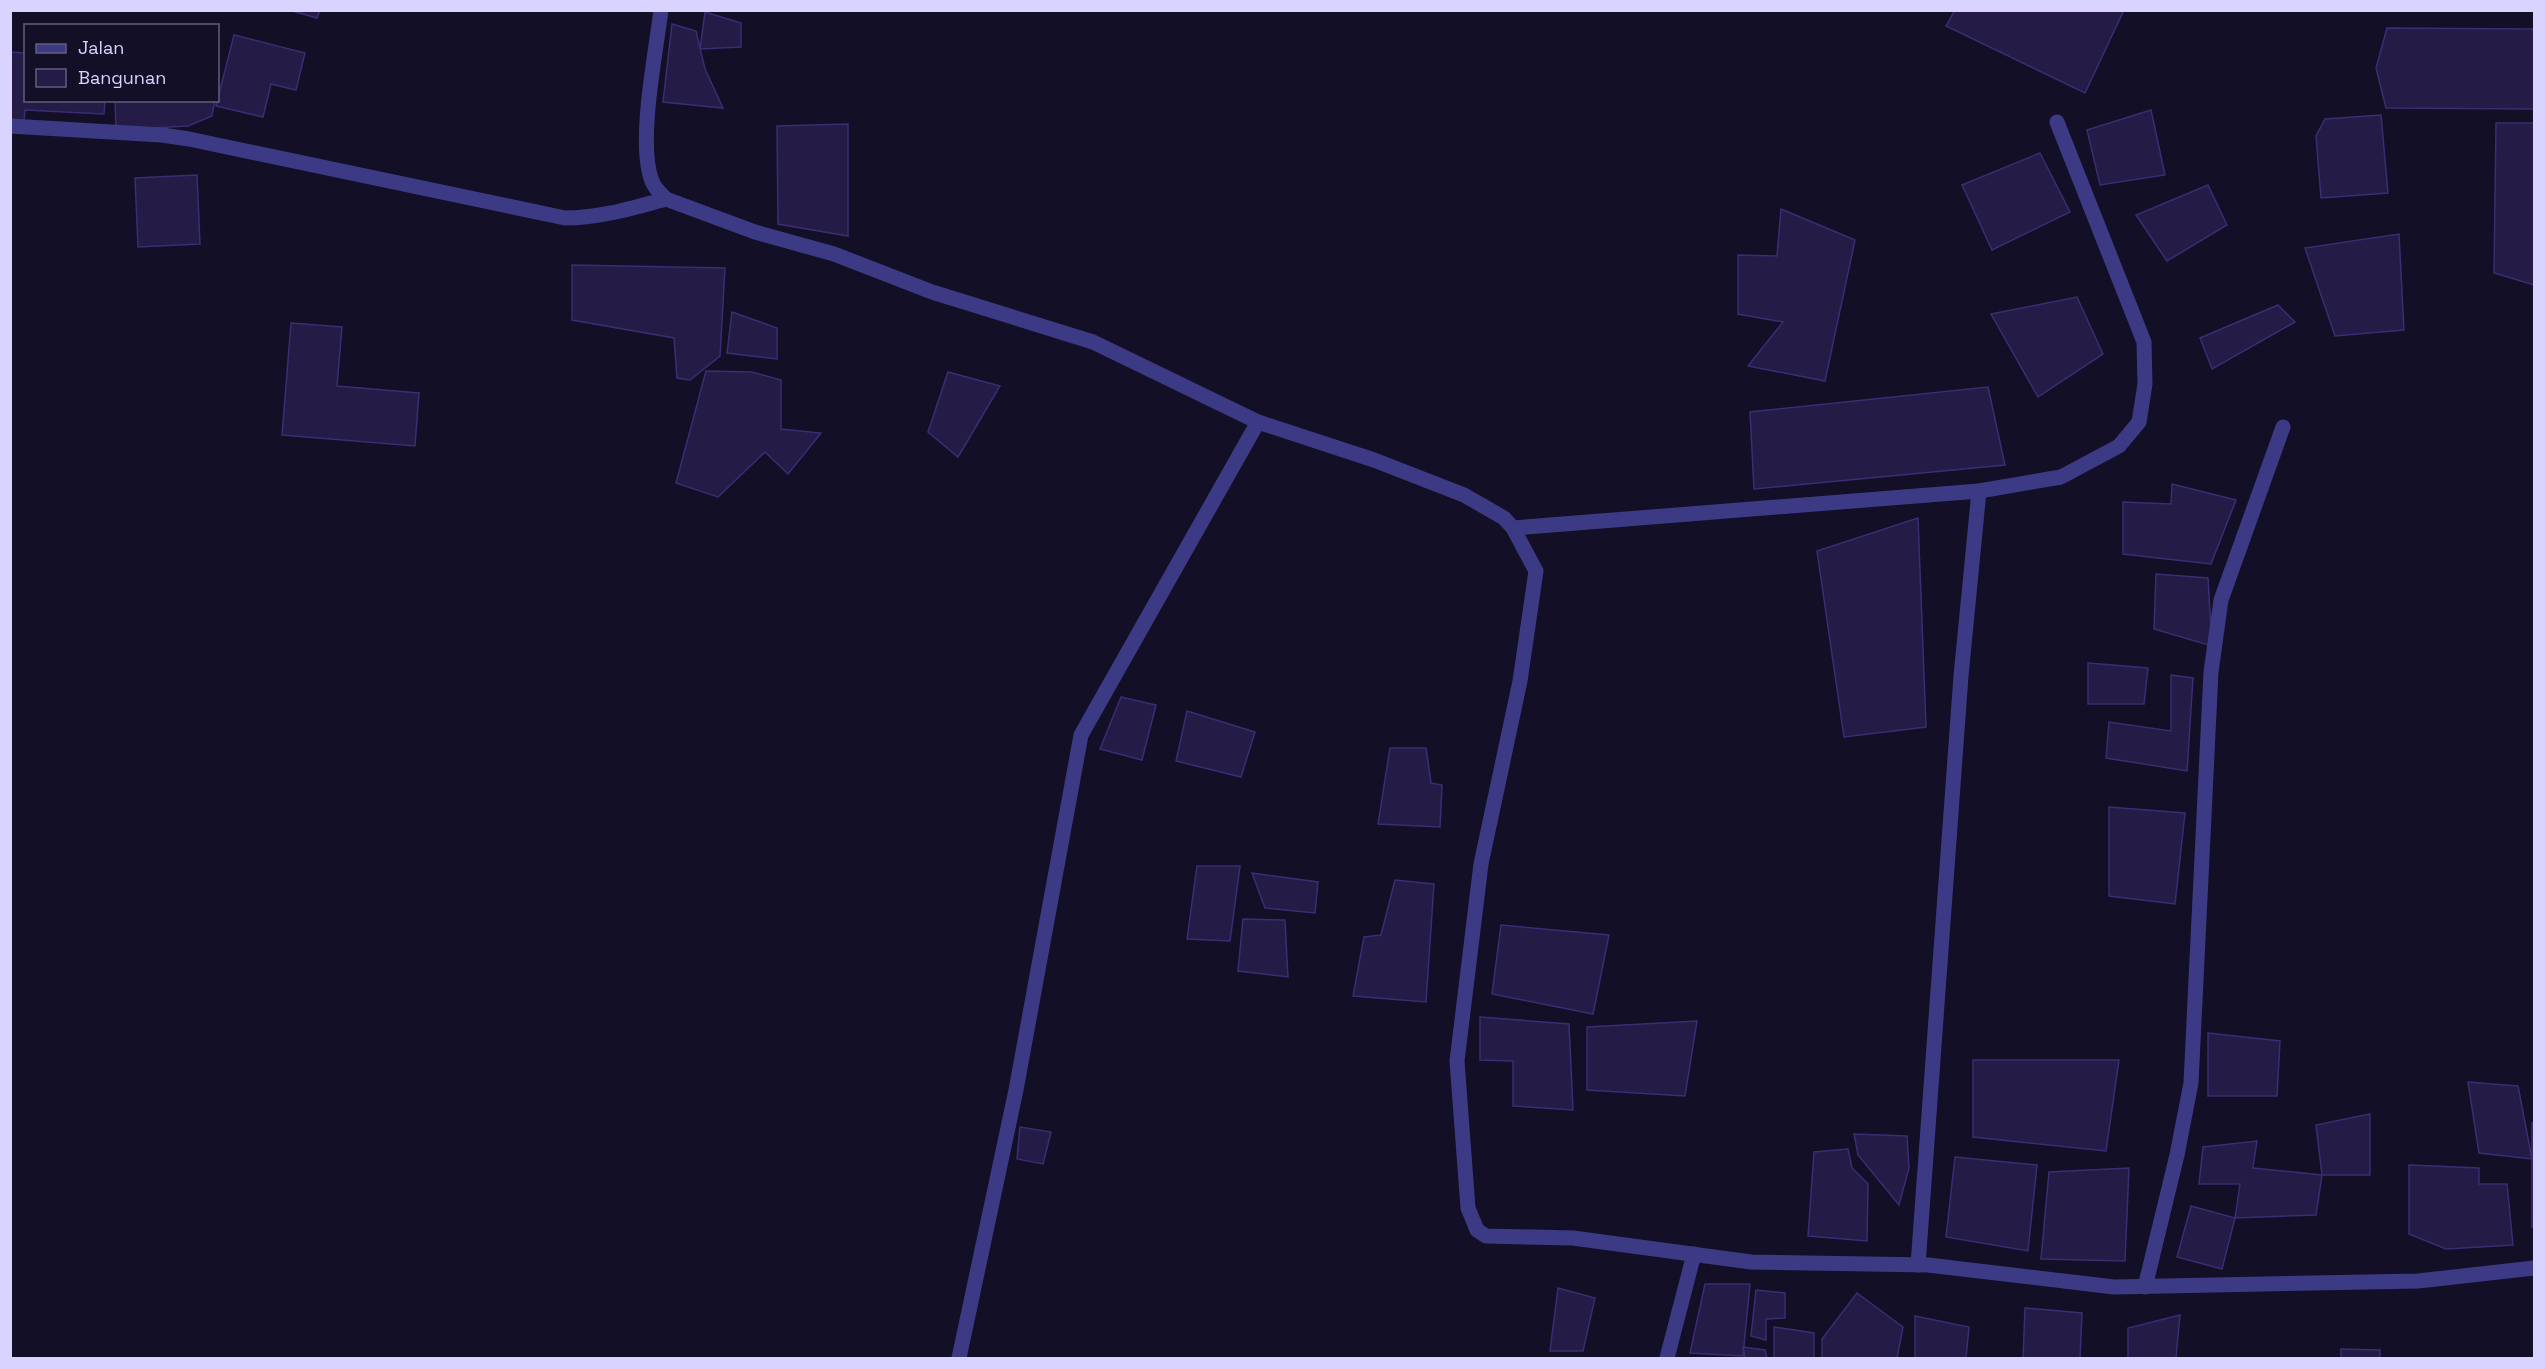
<svg xmlns="http://www.w3.org/2000/svg" width="2545" height="1369" viewBox="0 0 2545 1369" font-family="'Space Grotesk',sans-serif">
	<style>
		.building { fill: #241b47; stroke: #3b2d73; stroke-width: 1.5 }
		.lines { fill: none; stroke-linecap: round; stroke-linejoin: round }
		.service { stroke: #3d3a85; stroke-width: 15 }
		.minor { stroke: #3d3a85; stroke-width: 15 }
	</style>
	<rect width="100%" height="100%" fill="#130f26"/>
	<!-- building -->
	<g class="building">
		<path d="M289 10H320L317 18Z"/>
		<path d="M1955 10H2124L2085 93 1946 26Z"/>
		<path d="M705 12 741 23V47L700 49Z"/>
		<path d="M672 24 696 31 705 69 723 108 663 102Z"/>
		<path d="M2387 28 2534 29V109L2386 108 2376 68Z"/>
		<path d="M234 35 305 53 296 90 271 84 263 117 216 106Z"/>
		<path d="M10 52 26 53V100H105L104 114 25 110 24 120H10Z"/>
		<path d="M115 100H215L212 116 188 126 116 130Z"/>
		<path d="M2151 110 2165 175 2100 185 2087 130Z"/>
		<path d="M2381 115 2388 193 2321 198 2316 136 2325 119Z"/>
		<path d="M2496 123H2534V285L2494 273Z"/>
		<path d="M848 124V236L778 224 777 126Z"/>
		<path d="M2040 153 2070 212 1992 250 1962 185Z"/>
		<path d="M197 175 200 244 138 247 135 178Z"/>
		<path d="M2208 185 2227 225 2167 261 2136 215Z"/>
		<path d="M1781 209 1855 240 1825 381 1748 366 1783 322 1738 314V255L1777 256Z"/>
		<path d="M2399 234 2404 330 2335 336 2305 248Z"/>
		<path d="M572 265 725 268 720 356 690 380 677 378 674 338 572 320Z"/>
		<path d="M2077 297 2103 354 2038 397 1991 314Z"/>
		<path d="M2278 305 2295 322 2212 369 2200 338Z"/>
		<path d="M732 312 777 328V359L727 353Z"/>
		<path d="M291 323 342 327 337 386 419 393 415 446 282 435Z"/>
		<path d="M706 371 752 372 781 380V429L821 433 788 474 765 452 718 497 676 483Z"/>
		<path d="M948 372 1000 386 958 457 928 432Z"/>
		<path d="M1988 387 2005 465 1754 489 1750 412Z"/>
		<path d="M2172 484 2236 500 2211 564 2123 554V502L2171 504Z"/>
		<path d="M1918 518 1926 727 1844 737 1817 551Z"/>
		<path d="M2156 574 2208 578 2212 646 2154 629Z"/>
		<path d="M2088 663 2148 668 2144 704H2088Z"/>
		<path d="M2171 675 2193 678 2187 771 2106 758 2109 722 2171 731Z"/>
		<path d="M1121 697 1156 705 1142 760 1100 749Z"/>
		<path d="M1187 711 1255 732 1241 777 1176 761Z"/>
		<path d="M1390 748H1426L1431 783 1442 785 1440 827 1378 824Z"/>
		<path d="M2109 807 2185 813 2175 904 2109 896Z"/>
		<path d="M1197 866H1240L1230 941 1187 939Z"/>
		<path d="M1252 873 1318 882 1315 913 1265 908Z"/>
		<path d="M1395 880 1434 884 1426 1002 1353 996 1364 937 1381 935Z"/>
		<path d="M1243 919 1285 920 1288 977 1238 971Z"/>
		<path d="M1501 925 1609 935 1593 1014 1492 994Z"/>
		<path d="M1480 1017 1569 1024 1573 1110 1513 1106V1061L1480 1060Z"/>
		<path d="M1697 1021 1685 1096 1587 1090V1027Z"/>
		<path d="M2208 1033 2280 1041 2277 1096H2208Z"/>
		<path d="M1973 1060H2119L2106 1151 1973 1137Z"/>
		<path d="M2468 1082 2518 1086 2532 1159 2479 1153Z"/>
		<path d="M2370 1114V1175H2322L2316 1125Z"/>
		<path d="M2534 1122V1227H2532V1123Z"/>
		<path d="M1020 1127 1051 1132 1043 1164 1017 1159Z"/>
		<path d="M1854 1134 1907 1136 1909 1168 1899 1205 1858 1155Z"/>
		<path d="M2257 1141 2253 1168 2322 1175 2316 1215 2235 1218 2240 1184H2199L2203 1147Z"/>
		<path d="M1848 1149 1852 1168 1868 1184 1867 1241 1808 1236 1814 1152Z"/>
		<path d="M1955 1157 2037 1165 2028 1251 1946 1237Z"/>
		<path d="M2409 1165 2479 1168V1184H2507L2513 1245 2446 1249 2409 1234Z"/>
		<path d="M2129 1168 2125 1261 2041 1259 2049 1172Z"/>
		<path d="M2191 1206 2235 1218 2222 1269 2177 1257Z"/>
		<path d="M1705 1284H1750L1743 1356 1690 1353Z"/>
		<path d="M1558 1288 1595 1298 1583 1351H1550Z"/>
		<path d="M1756 1290 1785 1293V1318L1766 1319V1340L1751 1336Z"/>
		<path d="M1857 1293 1903 1327 1897 1358H1822V1339Z"/>
		<path d="M2025 1308 2082 1313 2080 1358H2023Z"/>
		<path d="M2180 1315 2176 1358H2128V1328Z"/>
		<path d="M1915 1316 1969 1327 1966 1358H1915Z"/>
		<path d="M1774 1327 1814 1333V1358H1774Z"/>
		<path d="M1743 1347 1765 1350 1767 1358H1745Z"/>
		<path d="M2341 1349 2380 1350V1358H2341Z"/>
	</g>
	<g class="lines">
		<!-- service -->
		<path class="service" d="M1979 491 2061 477 2119 446 2139 422 2145 384 2144 342 2057 122"/>
		<!-- minor -->
		<g class="minor">
			<path d="M661 10C656 52 637 144 652 181 655 189 660 193 666 199L755 232 834 254 932 292 1093 342 1258 422 1374 460 1464 495 1504 518 1513 528 1536 571 1520 681 1481 864 1457 1061 1468 1208 1477 1230 1486 1236 1573 1238 1751 1262 1928 1265 2114 1287 2418 1281 2534 1268"/>
			<path d="M10 126 162 135 189 139 565 218C600 218 632 208 666 199"/>
			<path d="M1513 528 1979 491 1961 676 1918 1265"/>
			<path d="M2145 1287 2177 1155 2191 1083 2211 672 2221 600 2283 427"/>
			<path d="M959 1358 1016 1090 1081 735 1258 422"/>
			<path d="M1667 1358 1694 1254"/>
		</g>
	</g>
	<!-- border -->
	<rect width="2545" height="1369" fill="none" stroke="#d9d4ff" stroke-width="24"/>
	<!-- legend -->
	<rect x="24" y="24" width="195" height="78" fill="#130f26" stroke="#625e7d" stroke-width="1.5"/>
	<rect x="36" y="44" width="30" height="9" fill="#3d3a85" stroke="#625e7d" stroke-width="1.5"/>
	<text x="78" y="54" font-size="18" fill="#d9d4ff">Jalan</text>
	<rect x="36" y="69" width="30" height="18" fill="#241b47" stroke="#625e7d" stroke-width="1.5"/>
	<text x="78" y="84" font-size="18" fill="#d9d4ff">Bangunan</text>
</svg>
